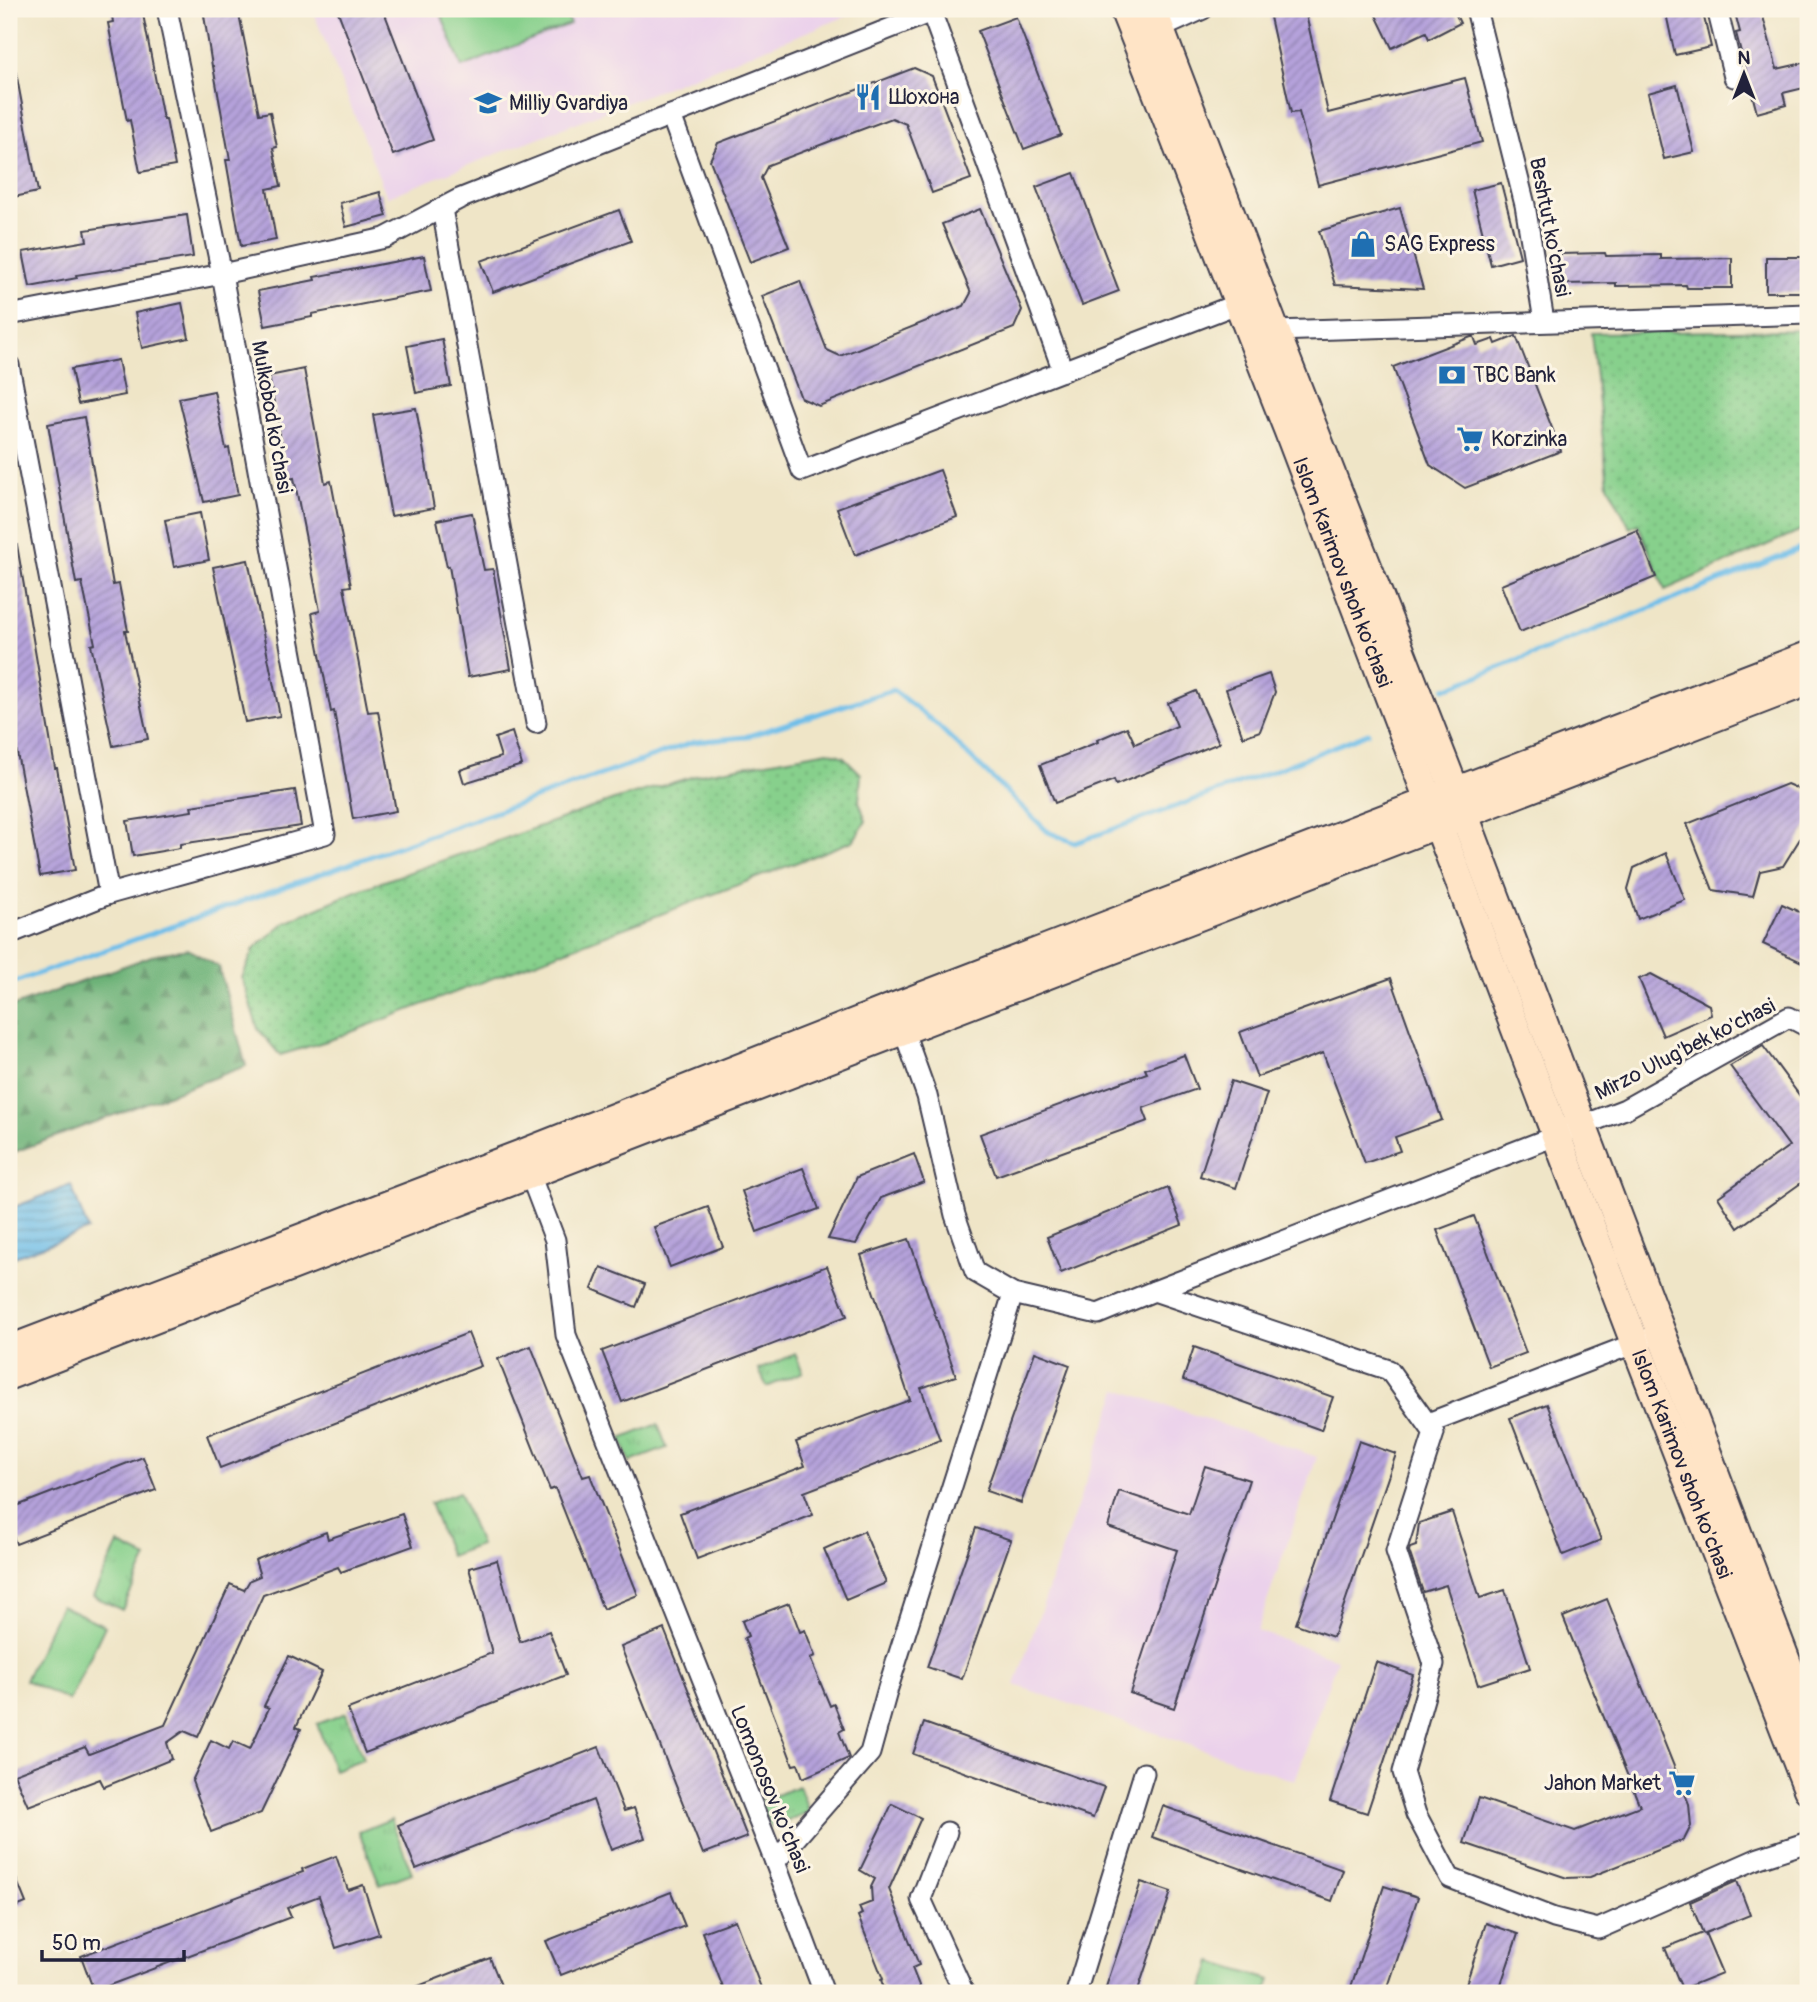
<svg xmlns="http://www.w3.org/2000/svg" width="1817" height="2002" viewBox="0 0 1817 2002" font-family="Pangolin,sans-serif">
	<style>
		.built { fill: #ebd1eb }
		.grass { fill: url(#grass-dots); stroke: #547964; stroke-width: 2 }
		.forest { fill: url(#forest-firs); stroke: #486a5a; stroke-width: 2 }
		.park { fill: url(#park-tufts); stroke: #547964; stroke-width: 2 }
		.pitch { fill: #87d08c; stroke: #547964; stroke-width: 2 }
		.water { fill: url(#water-rules); stroke: #487092; stroke-width: 2 }
		.lines { fill: none; stroke-linecap: round; stroke-linejoin: round }
		.stream { stroke: #6ebee9; stroke-width: 5 }
		.building { fill: url(#building-hatch) }
		.minor-casing { stroke: #413f50; stroke-width: 23 }
		.secondary-casing { stroke: #413f50; stroke-width: 32 }
		.minor { stroke: #fff; stroke-width: 19 }
		.secondary { stroke: #ffe4c6; stroke-width: 28 }
		.labels { text-anchor: middle; stroke-width: 6; stroke-linejoin: round; paint-order: stroke }
		.poi-label { font-size: 21px; fill: #22223b; stroke: #fcf5e5; text-anchor: start }
		.street-label { font-size: 21px; fill: #22223b; stroke: #fcf5e5 }
	</style>
	<defs>
		<pattern id="grass-dots" width="8" height="8" patternUnits="userSpaceOnUse" patternTransform="scale(1.75)"><rect width="8" height="8" fill="#87d08c"/><path d="M2 2h.1M6 6h.1" fill="none" stroke="#74b27a" stroke-width="1.8" stroke-linecap="round"/></pattern>
		<pattern id="forest-firs" width="22" height="20" patternUnits="userSpaceOnUse" patternTransform="scale(1.75)"><rect width="22" height="20" fill="#6db278"/><path d="M5 1l3.5 6h-7zM16 11l3.5 6h-7z" fill="#599064"/></pattern>
		<pattern id="park-tufts" width="24" height="20" patternUnits="userSpaceOnUse" patternTransform="scale(1.75)"><rect width="24" height="20" fill="#87d08c"/><path d="M3 7l-1-3M5 7V3M7 7l1-3M15 17l-1-3M17 17v-4M19 17l1-3" fill="none" stroke="#74b27a"/></pattern>
		<pattern id="water-rules" width="6" height="5" patternUnits="userSpaceOnUse" patternTransform="scale(1.75)"><rect width="6" height="5" fill="#6ebee9"/><path d="M0 2.5h6" fill="none" stroke="#5a9abe"/></pattern>
		<pattern id="building-hatch" width="6" height="6" patternUnits="userSpaceOnUse" patternTransform="scale(1.75)"><rect width="6" height="6" fill="#b5a2db"/><path d="M-1 1l2-2M0 6l6-6M5 7l2-2" fill="none" stroke="#9384b3"/></pattern>
	</defs>
	<rect width="100%" height="100%" fill="#fcf5e5"/>
	<filter id="ink" filterUnits="userSpaceOnUse"><feTurbulence type="fractalNoise" baseFrequency=".0143" numOctaves="2"/><feDisplacementMap in="SourceGraphic" scale="14" xChannelSelector="R" yChannelSelector="G"/><feConvolveMatrix kernelMatrix="1 2 1 2 8 2 1 2 1" color-interpolation-filters="sRGB"/></filter>
	<filter id="wash" filterUnits="userSpaceOnUse"><feTurbulence type="fractalNoise" baseFrequency=".00686" numOctaves="4" result="noise"/><feDisplacementMap in="SourceGraphic" scale="28" xChannelSelector="R" yChannelSelector="G"/><feGaussianBlur stdDeviation="1.57" result="paint"/><feColorMatrix in="noise" values="0 0 0 0 0 0 0 0 0 0 0 0 0 0 0 0 0 1.4 0 .05"/><feComposite in="paint" operator="in"/></filter>
	<g filter="url(#wash)">
		<rect width="100%" height="100%" fill="#efe5c7"/>
		<!-- built -->
		<g class="built">
			<path d="M312 9H865L387 197Z"/>
			<path d="M1118 1389 1317 1457 1257 1631 1337 1659 1295 1781 1015 1685Z"/>
		</g>
		<!-- grass -->
		<g class="grass">
			<path d="M1808 330V527L1665 590 1638 524 1630 528 1608 485 1591 333Z"/>
			<path d="M828 751 844 757 861 774 859 801 866 821 853 841 330 1040 280 1055 258 1029 242 978 254 949 285 922 356 891 614 800 705 773Z"/>
		</g>
		<!-- forest -->
		<path class="forest" d="M188 949 219 967 246 1066 9 1154V1008L157 954Z"/>
		<!-- park -->
		<g class="park">
			<path d="M795 1354 803 1372 767 1387 759 1370Z"/>
			<path d="M658 1424 667 1448 630 1462 621 1439Z"/>
			<path d="M459 1492 480 1545 450 1556 430 1503Z"/>
			<path d="M118 1544 147 1558 122 1610 93 1596Z"/>
			<path d="M346 1713 363 1759 334 1770 317 1724Z"/>
			<path d="M799 1786 809 1812 770 1827 760 1801Z"/>
			<path d="M391 1819 412 1873 380 1885 359 1832Z"/>
		</g>
		<!-- pitch -->
		<g class="pitch">
			<path d="M439 9H564L570 24 462 67Z"/>
			<path d="M61 1605 105 1626 69 1701 25 1680Z"/>
			<path d="M1212 1962 1270 1980 1265 1993H1202Z"/>
		</g>
		<!-- water -->
		<path class="water" d="M71 1185 88 1230 9 1259V1209Z"/>
		<g class="lines">
			<!-- stream -->
			<g class="stream">
				<path d="M1445 689 1808 546"/>
				<path d="M9 984 694 742 745 737 893 690 935 723 1048 832 1075 843 1268 773 1368 733"/>
			</g>
		</g>
		<g id="blocks">
			<!-- building -->
			<g class="building">
				<path d="M111 9H142L163 119H166L175 166 140 172 130 120 127 121 108 23 113 22Z"/>
				<path d="M203 9H238L259 114 270 112 277 147 273 148 281 186 267 189 276 240 241 246 226 160H230L213 66H212Z"/>
				<path d="M337 9H383L433 140 393 155Z"/>
				<path d="M1373 9H1453L1460 23 1429 39 1426 32 1392 48Z"/>
				<path d="M1665 9H1702L1711 47 1675 55Z"/>
				<path d="M1734 9H1761L1777 69 1808 62V87L1783 93 1786 105 1757 113 1736 33 1740 32Z"/>
				<path d="M1305 10 1328 113 1465 78 1482 142 1318 185 1299 112 1291 113 1270 17Z"/>
				<path d="M1016 17 1061 135 1024 149 978 31Z"/>
				<path d="M914 68 932 76 971 179 932 193 906 124 892 118 836 139 768 165 761 178 789 247 750 262 710 160 718 143Z"/>
				<path d="M16 72 38 192 9 198V73Z"/>
				<path d="M1677 85 1694 152 1664 159 1648 93Z"/>
				<path d="M1074 173 1119 291 1082 305 1036 187Z"/>
				<path d="M1501 183 1520 257 1491 265 1472 190Z"/>
				<path d="M380 192 387 216 346 227 340 203Z"/>
				<path d="M1400 208 1423 289 1335 285 1319 231Z"/>
				<path d="M980 209 1022 310 1014 328 819 406 801 398 762 296 800 281 827 350 840 356 964 306 971 293 942 224Z"/>
				<path d="M619 210 631 241 493 292 481 261Z"/>
				<path d="M187 215 193 257 76 275 77 278 30 287 23 252 87 241 85 230Z"/>
				<path d="M1605 253 1606 256 1661 255V259L1732 258V288H1687L1686 285 1616 286V283L1560 284V254Z"/>
				<path d="M424 256 431 291 312 314V317L265 326 258 291 315 280 314 277Z"/>
				<rect x="1766" y="257" width="42" height="35"/>
				<path d="M182 303 189 338 142 348 135 313Z"/>
				<path d="M1516 336 1561 451 1465 488 1430 465 1393 367 1471 337H1474L1477 345 1494 339 1496 344Z"/>
				<path d="M442 339 451 386 416 393 407 346Z"/>
				<path d="M118 360 125 395 78 404 71 369Z"/>
				<path d="M304 369 325 483 331 481 351 586 344 587 368 712 378 711 396 811 353 819 334 711 331 712 312 613 320 611 294 478 288 479 269 376Z"/>
				<path d="M214 391 226 449 229 448 238 495 204 502 179 398Z"/>
				<path d="M416 408 434 508 391 516 373 415Z"/>
				<path d="M84 417 113 585 119 584 128 631H125L148 739 113 746 91 645 95 644 82 582 76 583 48 424Z"/>
				<path d="M940 470 957 517 855 555 837 508Z"/>
				<path d="M200 513 209 560 174 567 165 520Z"/>
				<path d="M472 513 484 570 493 569 511 669 468 677 449 566 447 567 437 520Z"/>
				<path d="M1637 530 1656 577 1520 632 1501 585Z"/>
				<path d="M17 545 55 768H57L75 870 40 876 9 710V546Z"/>
				<path d="M248 560 280 716 245 722 213 567Z"/>
				<path d="M1269 674 1275 692 1260 731 1243 737 1226 689Z"/>
				<path d="M1196 691 1219 743 1116 785 1114 780 1055 803 1040 765 1098 742 1097 740 1127 727 1135 744 1177 726 1168 703Z"/>
				<path d="M512 732 522 765 464 783 460 770 501 757 495 738Z"/>
				<path d="M1787 784 1808 793V826L1783 866 1760 871 1753 896 1713 890 1687 824Z"/>
				<path d="M295 790 301 826 180 844V848L133 856 127 821 192 811 191 806Z"/>
				<path d="M1666 853 1685 900 1638 919 1628 889 1634 868Z"/>
				<path d="M1782 904 1808 916V965L1763 944Z"/>
				<path d="M1651 974 1709 1005 1711 1015 1663 1036 1639 979Z"/>
				<path d="M1391 978 1442 1120 1395 1137 1400 1151 1365 1163 1323 1053 1257 1077 1240 1032Z"/>
				<path d="M1763 1046 1808 1107V1178L1738 1228 1718 1197 1789 1146 1730 1066Z"/>
				<path d="M1184 1055 1197 1089 1143 1108 1148 1121 996 1176 980 1134 1147 1073 1145 1069Z"/>
				<path d="M1231 1081 1267 1093 1236 1188 1200 1176Z"/>
				<path d="M914 1154 924 1182 881 1198 856 1244 828 1239 857 1177Z"/>
				<path d="M803 1168 819 1209 757 1232 742 1191Z"/>
				<path d="M1168 1188 1182 1225 1061 1273 1047 1237Z"/>
				<path d="M708 1207 723 1247 670 1267 654 1227Z"/>
				<path d="M1474 1216 1526 1353 1489 1367 1437 1230Z"/>
				<path d="M909 1239 956 1376 921 1388 940 1440 804 1492 813 1515 697 1559 680 1513 805 1466 796 1442 910 1400 861 1255Z"/>
				<path d="M827 1266 847 1316 622 1402 602 1351Z"/>
				<path d="M601 1267 645 1284 636 1307 592 1289Z"/>
				<path d="M468 1333 481 1366 220 1468 207 1435Z"/>
				<path d="M531 1346 583 1477 590 1475 638 1595 603 1609 555 1488 550 1490 498 1359Z"/>
				<path d="M1194 1347 1333 1397 1321 1430 1183 1380Z"/>
				<path d="M1035 1352 1070 1365 1021 1503 986 1491Z"/>
				<path d="M1547 1404 1601 1540 1563 1555 1510 1418Z"/>
				<path d="M1359 1441 1396 1454 1333 1637 1296 1624Z"/>
				<path d="M143 1457 156 1490 16 1544 9 1525V1509Z"/>
				<path d="M1205 1466 1249 1480 1174 1708 1130 1693 1177 1550 1108 1527 1119 1491 1189 1514Z"/>
				<path d="M1452 1512 1480 1598 1505 1590 1530 1668 1478 1685 1446 1585 1423 1592 1409 1551 1410 1548 1416 1546 1419 1523Z"/>
				<path d="M402 1514 413 1546 341 1572 338 1567 263 1595 198 1737 184 1731 167 1743 172 1759 104 1787 100 1779 28 1806 14 1774 85 1747 89 1754 165 1725 230 1584 244 1590 250 1580 260 1576 255 1560 326 1532 328 1539Z"/>
				<path d="M976 1528 1011 1540 962 1679 927 1667Z"/>
				<path d="M864 1531 886 1583 846 1600 824 1549Z"/>
				<path d="M497 1560 520 1642 549 1631 566 1675 365 1753 348 1709 492 1653 469 1568Z"/>
				<path d="M1607 1599 1689 1804 1691 1826 1684 1840 1590 1877 1567 1878 1464 1843 1479 1798 1575 1831 1640 1806 1563 1617Z"/>
				<path d="M789 1603 800 1632 805 1630 815 1656 810 1658 830 1706 834 1704 844 1729 839 1732 849 1758 803 1778 798 1764 793 1765 787 1749 744 1638 748 1636 742 1621Z"/>
				<path d="M664 1629 747 1837 703 1854 621 1647Z"/>
				<path d="M289 1656 322 1672 296 1727 301 1729 261 1813 211 1832 192 1781 211 1740 229 1749 233 1741 250 1749 269 1708 264 1706Z"/>
				<path d="M1376 1662 1413 1675 1367 1813 1330 1801Z"/>
				<path d="M924 1723 1104 1787 1093 1818 913 1754Z"/>
				<path d="M599 1747 624 1811 634 1808 645 1838 611 1850 593 1800 416 1869 398 1825Z"/>
				<path d="M892 1804 921 1818 889 1889 919 1965 912 1968 922 1993H886L881 1980 883 1979 858 1916 862 1914 859 1907 872 1902 871 1887 875 1879 860 1870Z"/>
				<path d="M1163 1806 1343 1870 1332 1901 1152 1837Z"/>
				<path d="M336 1856 348 1890 363 1885 379 1934 336 1948 319 1896 287 1908 291 1917 94 1991 81 1956 303 1872 302 1869Z"/>
				<path d="M9 1861 26 1903 9 1910Z"/>
				<path d="M1737 1881 1750 1915 1705 1933 1722 1973 1682 1989 1665 1948 1703 1933 1690 1902Z"/>
				<path d="M1141 1882 1171 1892 1137 1993H1104Z"/>
				<path d="M1384 1886 1418 1897 1386 1993H1349Z"/>
				<path d="M671 1892 685 1926 561 1975 546 1941Z"/>
				<path d="M735 1920 763 1993H725L702 1932Z"/>
				<path d="M1486 1923 1518 1934 1498 1993H1463Z"/>
				<path d="M490 1958 504 1993H403V1992Z"/>
			</g>
		</g>
	</g>
	<g filter="url(#ink)">
		<use href="#blocks" fill-opacity="0" stroke="#413f50" stroke-width="2"/>
		<g class="lines">
			<defs>
				<g id="minor">
					<path d="M1476 9 1525 205 1544 321"/>
					<path d="M1717 9 1734 77"/>
					<path d="M931 11 1063 371"/>
					<path d="M1159 29 1203 9"/>
					<path d="M671 115 802 471 1250 299"/>
					<path d="M442 209 536 723"/>
					<path d="M9 315 222 274 385 238 459 199 939 9"/>
					<path d="M1275 331 1808 314"/>
					<path d="M9 365 109 894"/>
					<path d="M9 934 109 894 325 834 222 274 167 9"/>
					<path d="M899 1018 927 1096 955 1215 975 1272 1013 1294 1098 1314 1154 1291 1389 1370 1434 1433 1396 1551 1434 1664 1403 1772 1416 1814 1450 1878 1554 1918 1598 1929 1759 1858 1808 1842"/>
					<path d="M526 1164 555 1240 566 1335 775 1862 824 1993"/>
					<path d="M1154 1291 1625 1109 1789 1017 1808 1027"/>
					<path d="M1428 1423 1646 1339"/>
					<path d="M947 1832 921 1899 964 1993"/>
					<path d="M775 1862 870 1753 888 1688 1013 1294"/>
					<path d="M1076 1993 1144 1773"/>
				</g>
				<g id="secondary">
					<path id="s1" d="M1124 9C1180 148 1232 289 1288 429L1635 1343 1808 1789"/>
					<path d="M1152 9 1275 331 1455 791 1808 1719"/>
					<path d="M9 1350 522 1154 895 1007 1808 656"/>
					<path d="M9 1375C609 1145 1208 910 1808 681"/>
				</g>
			</defs>
			<!-- minor casing -->
			<use href="#minor" class="minor-casing"/>
			<!-- secondary casing -->
			<use href="#secondary" class="secondary-casing"/>
			<!-- minor -->
			<use href="#minor" class="minor"/>
			<!-- secondary -->
			<use href="#secondary" class="secondary"/>
		</g>
	</g>
	<!-- icons -->
	<defs>
		<symbol id="restaurant-bare" viewBox="-9 -9 18 18"><path d="M-5-6h1v4h1v-4h1v4h1v-4h1v5L-1.5 .5V6h-2V.5L-5-1ZM5-6V6H3V1.5H1.5Q1.5-4 5-6Z" fill="#1f6fb2" stroke="#fcf5e5" stroke-width="2.5" paint-order="stroke"/></symbol>
		<symbol id="university-bare" viewBox="-9 -9 18 18"><path d="M0-5L7-2L0 1L-7-2ZM-4 1L0 2.5L4 1V4Q0 6-4 4Z" fill="#1f6fb2" stroke="#fcf5e5" stroke-width="2.5" paint-order="stroke"/></symbol>
		<symbol id="shop-bare" viewBox="-9 -9 18 18"><path d="M-5-2.5h2.3a2.7 3.5 0 0 1 5.4 0H5L5.5 6h-11ZM-1.5-2.5h3a1.5 2.3 0 0 0-3 0Z" fill="#1f6fb2" stroke="#fcf5e5" stroke-width="2.5" paint-order="stroke"/></symbol>
		<symbol id="bank-bare" viewBox="-9 -9 18 18"><path d="M-6-4H6V4H-6ZM0-2.3a2.3 2.3 0 1 0 0 4.6a2.3 2.3 0 1 0 0-4.6Z" fill="#1f6fb2" stroke="#fcf5e5" stroke-width="2.5" paint-order="stroke"/></symbol>
		<symbol id="supermarket-bare" viewBox="-9 -9 18 18"><path d="M-6-5.5h2.5l.6 2H6L4.5 2H-2.5L-4.4-4H-6ZM-1.5 3.2a1.3 1.3 0 1 0 .1 0ZM3 3.2a1.3 1.3 0 1 0 .1 0Z" fill="#1f6fb2" stroke="#fcf5e5" stroke-width="2.5" paint-order="stroke"/></symbol>
	</defs>
	<g fill-rule="evenodd">
		<use href="#restaurant-bare" x="849" y="78" width="38" height="38"/>
		<use href="#university-bare" x="469" y="84" width="38" height="38"/>
		<use href="#shop-bare" x="1344" y="225" width="38" height="38"/>
		<use href="#bank-bare" x="1433" y="356" width="38" height="38"/>
		<use href="#supermarket-bare" x="1451" y="420" width="38" height="38"/>
		<use href="#supermarket-bare" x="1663" y="1764" width="38" height="38"/>
	</g>
	<g class="labels">
		<!-- poi labels -->
		<g class="poi-label">
			<text x="889" y="104">Шохона</text>
			<text x="509" y="110">Milliy Gvardiya</text>
			<text x="1384" y="251">SAG Express</text>
			<text x="1473" y="382">TBC Bank</text>
			<text x="1491" y="446">Korzinka</text>
			<text x="1661" y="1790" text-anchor="end">Jahon Market</text>
		</g>
		<!-- street labels -->
		<g class="street-label">
			<text transform="translate(1550 227) rotate(79)" y="7">Beshtut ko'chasi</text>
			<text transform="translate(272 417) rotate(80)" y="7">Mulkobod ko'chasi</text>
			<text dy="7" stroke="none"><textPath href="#s1" startOffset="604">Islom Karimov shoh ko'chasi</textPath></text>
			<text transform="translate(1685 1049) rotate(-27)" y="7">Mirzo Ulug'bek ko'chasi</text>
			<text dy="7" stroke="none"><textPath href="#s1" startOffset="1558">Islom Karimov shoh ko'chasi</textPath></text>
			<text transform="translate(770 1789) rotate(68)" y="7">Lomonosov ko'chasi</text>
		</g>
	</g>
	<!-- margin -->
	<rect width="1817" height="2002" fill="none" stroke="#fcf5e5" stroke-width="35"/>
	<!-- north arrow -->
	<g transform="translate(1744 74)" stroke="#fcf5e5" stroke-width="5" paint-order="stroke">
	<path d="M0-5L12 26L0 18L-12 26Z" fill="#22223b"/>
	<text y="-10" font-size="19" font-weight="bold" text-anchor="middle" fill="#22223b">N</text>
	</g>
	<!-- scale -->
	<path d="M42 1950v10h142v-10" fill="none" stroke="#22223b" stroke-width="3.5"/>
	<text x="52" y="1950" font-size="21" fill="#22223b" stroke="#fcf5e5" stroke-width="5" paint-order="stroke">50 m</text>
</svg>
